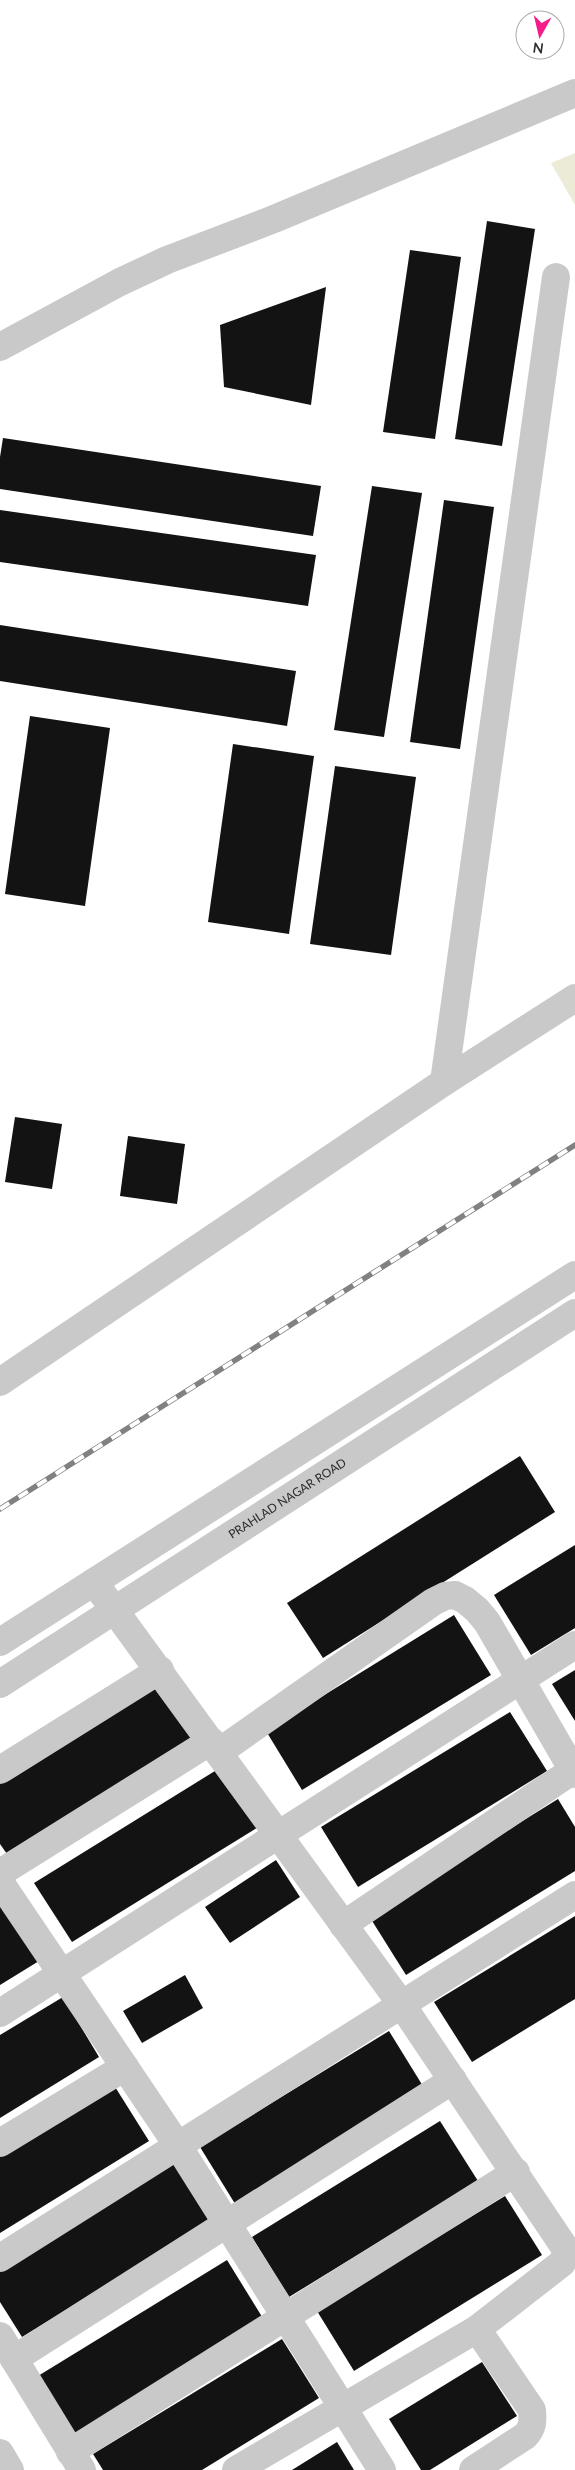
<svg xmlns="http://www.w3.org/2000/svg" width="575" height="2470" viewBox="0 0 575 2470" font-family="Lato,sans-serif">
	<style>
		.green { fill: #ebebd7 }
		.building { fill: #131313 }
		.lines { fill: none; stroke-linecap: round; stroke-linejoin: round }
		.minor { stroke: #c9c9c9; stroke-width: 28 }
		.rail-casing { stroke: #818181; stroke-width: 5.5 }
		.rail { stroke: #fff; stroke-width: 4; stroke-dasharray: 11; stroke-linecap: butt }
		.labels { text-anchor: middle; stroke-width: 5; stroke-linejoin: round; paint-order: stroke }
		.street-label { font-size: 12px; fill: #2c2c2c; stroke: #fff }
	</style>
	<rect width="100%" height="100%" fill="#fff"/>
	<!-- green -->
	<path class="green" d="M575 153V205L551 163Z"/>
	<!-- building -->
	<g class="building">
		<path d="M487 221 535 229 502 446 455 439Z"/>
		<path d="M410 250 461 257 435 439 383 432Z"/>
		<path d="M326 287 311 405 224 387 220 325Z"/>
		<path d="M3 438 321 486 313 536 0 489V457Z"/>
		<path d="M372 486 422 493 384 737 334 730Z"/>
		<path d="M444 500 494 507 460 749 410 742Z"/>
		<path d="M0 510 316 555 308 606 0 562Z"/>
		<path d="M0 625 296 671 287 726 0 681Z"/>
		<path d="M30 716 110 728 85 906 5 894Z"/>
		<path d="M233 744 314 756 289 934 208 922Z"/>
		<path d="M335 766 416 777 391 955 310 944Z"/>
		<path d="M15 1117 62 1124 52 1189 5 1182Z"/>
		<path d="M128 1136 185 1144 177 1204 120 1196Z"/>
		<path d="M520 1456 555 1512 323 1658 287 1603Z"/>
		<path d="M575 1545V1628L531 1655 494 1595Z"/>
		<path d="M454 1615 491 1675 302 1790 266 1731Z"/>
		<path d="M575 1670V1721L552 1684Z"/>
		<path d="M158 1679 196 1739 7 1854 0 1844V1776Z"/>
		<path d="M510 1712 547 1771 358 1887 321 1827Z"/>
		<path d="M223 1766 260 1826 72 1942 34 1883Z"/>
		<path d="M558 1799 575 1827V1871L406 1975 369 1916Z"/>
		<path d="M276 1860 300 1897 230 1943 205 1907Z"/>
		<path d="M0 1902 39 1961 0 1985Z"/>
		<path d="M575 1916V1999L472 2062 434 2002Z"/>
		<path d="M185 1975 203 2008 142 2043 123 2011Z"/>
		<path d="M63 1997 99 2057 0 2118V2035Z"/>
		<path d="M389 2031 426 2091 237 2207 200 2147Z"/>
		<path d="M112 2082 149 2141 0 2233V2151Z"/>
		<path d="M440 2121 478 2181 289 2297 252 2237Z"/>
		<path d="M174 2162 211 2221 22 2337 0 2302V2268Z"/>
		<path d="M505 2196 542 2255 354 2371 317 2311Z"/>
		<path d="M227 2260 264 2320 75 2436 38 2376Z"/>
		<path d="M282 2339 319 2398 202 2470H103L93 2454Z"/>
		<path d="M482 2362 517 2416 430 2470H421L389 2419Z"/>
		<path d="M337 2442 354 2470H292Z"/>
	</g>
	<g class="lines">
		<!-- minor -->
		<g class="minor">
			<path d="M556 277 444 1082 575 998"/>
			<path d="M0 347 120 282 167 260 274 219 575 93"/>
			<path d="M0 1382 444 1082"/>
			<path d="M94 1582 402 2005 565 2248V2257L562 2263 477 2329 532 2410C533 2421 533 2428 525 2436L473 2470"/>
			<path d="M0 1642 575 1275"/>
			<path id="s1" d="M0 1684 575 1313"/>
			<path d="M219 1752 433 1602 445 1596 455 1595 465 1600 477 1610 487 1622 575 1774"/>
			<path d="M0 1770 160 1670"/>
			<path d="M0 1873 211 1741"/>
			<path d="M0 1882 178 2146 382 2470"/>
			<path d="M343 1925 575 1769"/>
			<path d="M0 2013 575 1645"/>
			<path d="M0 2143 125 2067"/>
			<path d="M0 2258 575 1895"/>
			<path d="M0 2336 82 2470"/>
			<path d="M14 2359 453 2080"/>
			<path d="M70 2452 516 2172"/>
			<path d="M0 2453 10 2470"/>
			<path d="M236 2470 477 2329"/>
		</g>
		<defs>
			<path id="rail" d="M0 1509 575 1145"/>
		</defs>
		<!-- rail casing -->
		<use href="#rail" class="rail-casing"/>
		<!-- rail -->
		<use href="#rail" class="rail"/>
	</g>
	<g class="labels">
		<!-- street labels -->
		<g class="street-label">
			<text dy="4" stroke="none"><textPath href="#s1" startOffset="342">PRAHLAD NAGAR ROAD</textPath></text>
		</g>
	</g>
	<!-- north arrow -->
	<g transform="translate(540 35) rotate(188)"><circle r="24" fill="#ffffff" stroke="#ababab"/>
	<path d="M0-4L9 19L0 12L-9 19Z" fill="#f41c89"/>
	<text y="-8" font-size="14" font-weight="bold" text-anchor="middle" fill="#2c2c2c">N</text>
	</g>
</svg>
